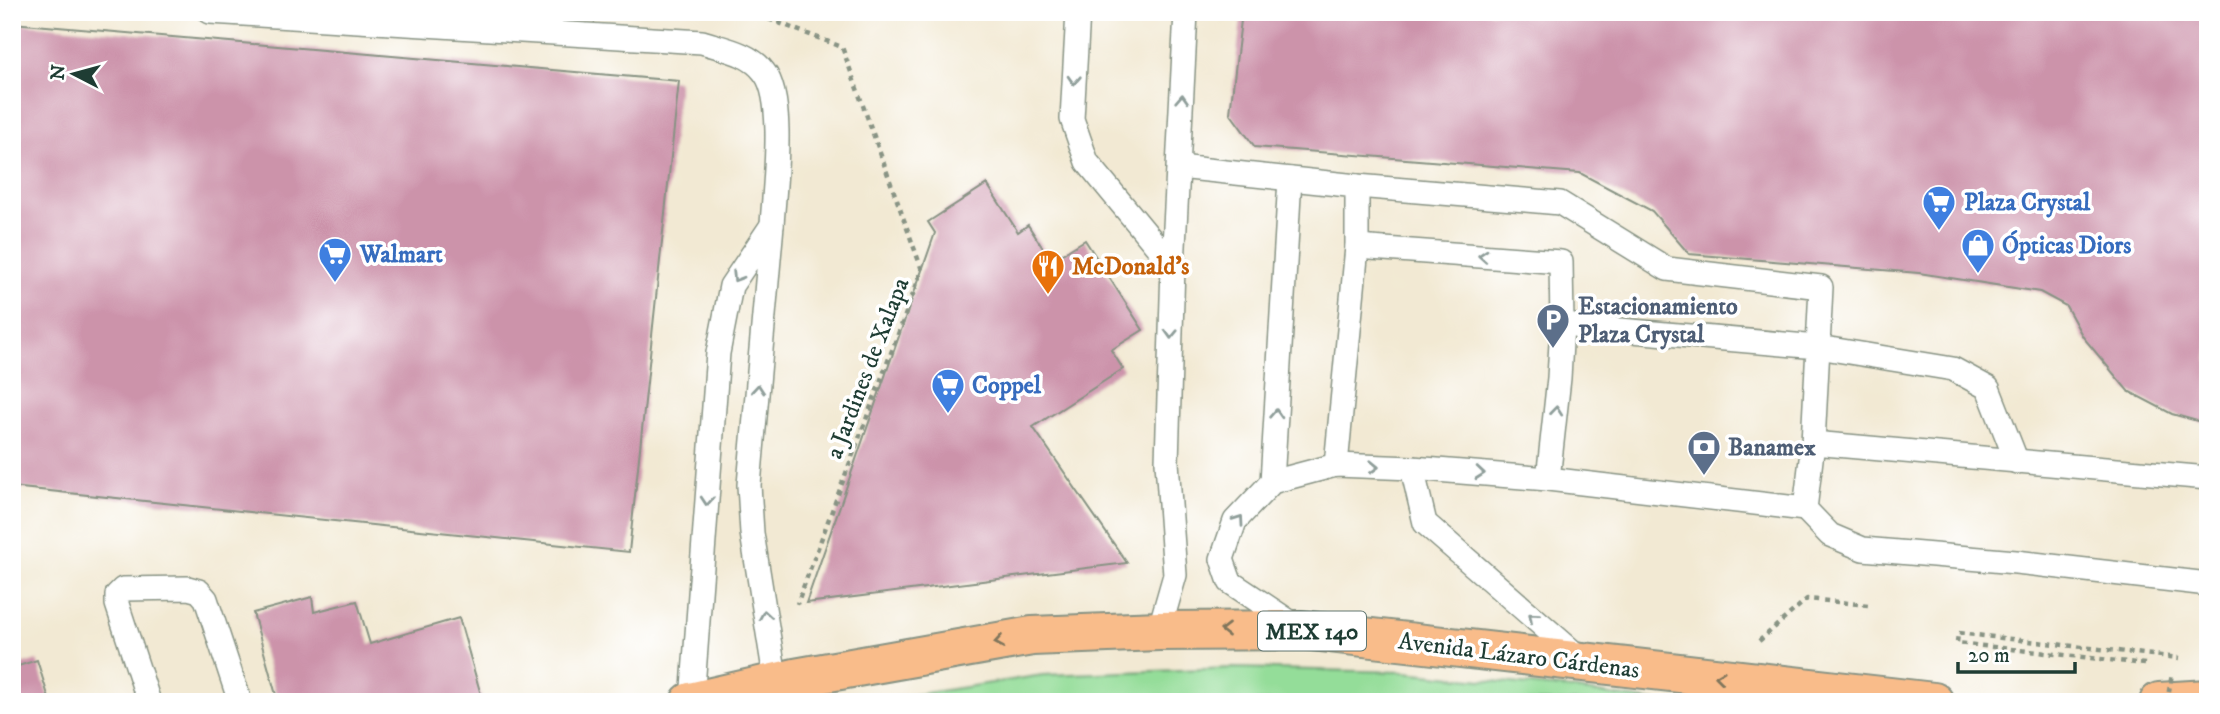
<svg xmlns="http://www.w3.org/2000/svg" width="2220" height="714" viewBox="0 0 2220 714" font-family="'IM FELL DW Pica',serif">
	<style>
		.green { fill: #94dd99; stroke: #5a8d66; stroke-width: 2 }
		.building { fill: #cc93aa }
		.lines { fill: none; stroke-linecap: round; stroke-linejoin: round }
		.lane-casing { stroke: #889384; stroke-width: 26 }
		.highway-casing { stroke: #889384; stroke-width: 42 }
		.path { stroke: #889384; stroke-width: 4.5; stroke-dasharray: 5 5; stroke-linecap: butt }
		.lane { stroke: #fff; stroke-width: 23 }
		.highway { stroke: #f9bc8a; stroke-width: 38 }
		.path-bridge { stroke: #889384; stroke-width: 4.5; stroke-dasharray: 5 5; stroke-linecap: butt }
		.oneway { stroke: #8f9e9a }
		.oneway2 { stroke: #81765b }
		.labels { text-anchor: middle; stroke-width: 7; stroke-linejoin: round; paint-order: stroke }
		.shield { fill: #fff; stroke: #627771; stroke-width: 2 }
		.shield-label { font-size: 23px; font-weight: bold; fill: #1f3d34 }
		.shop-label { font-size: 24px; font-weight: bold; fill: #366cbe; stroke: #fff; text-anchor: start }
		.food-label { font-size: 24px; font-weight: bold; fill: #c56008; stroke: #fff; text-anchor: start }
		.service-label { font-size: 24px; font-weight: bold; fill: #4e5e75; stroke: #fff; text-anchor: start }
		.street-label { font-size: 24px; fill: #1f3d34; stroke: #fff }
	</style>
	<rect width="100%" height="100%" fill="#fff"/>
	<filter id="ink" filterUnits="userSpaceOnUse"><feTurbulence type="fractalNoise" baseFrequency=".0143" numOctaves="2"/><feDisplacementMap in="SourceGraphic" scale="14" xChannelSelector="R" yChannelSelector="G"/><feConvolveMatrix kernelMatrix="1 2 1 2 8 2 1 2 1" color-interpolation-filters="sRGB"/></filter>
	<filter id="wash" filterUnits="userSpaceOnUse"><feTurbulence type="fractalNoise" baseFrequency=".00686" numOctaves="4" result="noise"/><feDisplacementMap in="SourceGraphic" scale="28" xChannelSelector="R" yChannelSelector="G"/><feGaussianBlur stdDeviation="1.57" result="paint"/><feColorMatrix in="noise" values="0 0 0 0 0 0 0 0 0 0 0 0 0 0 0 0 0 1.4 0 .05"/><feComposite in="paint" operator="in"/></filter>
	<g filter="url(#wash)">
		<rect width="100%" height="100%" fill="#f2e9d3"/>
		<!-- green -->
		<path class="green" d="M1233 668 1405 672 1570 689 1659 702H868L1043 675Z"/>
		<g id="blocks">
			<!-- building -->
			<g class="building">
				<path d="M1242 12H2208V424L2172 414 2128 391 2083 337 2066 306 2040 292 1919 273 1689 254 1652 211 1580 173 1255 147 1230 113Z"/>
				<path d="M12 23 679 81 629 552 12 487Z"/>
				<path d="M987 184 1018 232 1028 225 1051 261 1085 240 1143 330 1111 350 1123 369 1033 427 1127 563 806 603 935 233 928 222Z"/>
				<path d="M312 597 314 612 357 601 370 644 459 618 483 702H278L253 613Z"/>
				<path d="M37 660 50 702H12V668Z"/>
			</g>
		</g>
	</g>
	<g filter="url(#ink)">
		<use href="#blocks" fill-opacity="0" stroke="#889384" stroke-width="2"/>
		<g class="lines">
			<defs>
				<g id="lane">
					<path d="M210 12 702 42C724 49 750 53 764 72 786 99 774 189 772 225"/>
					<path d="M1078 12 1072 119 1087 162 1173 266"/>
					<path d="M1179 167 1357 186V247L1336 465"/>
					<path d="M1357 186 1560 203 1667 269 1821 287 1818 347 1953 369 1988 388 2017 462"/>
					<path d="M1357 247 1561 262 1562 325 1559 378 1548 479"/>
					<path d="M1562 325 1818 347 1813 443 1805 509 1830 535 1863 549 2016 562 2208 584"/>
					<path d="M1813 443 2208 478"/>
					<path d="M1412 468 1425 523 1582 660"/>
					<path d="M1272 482 1290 179"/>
					<path d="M1299 628 1230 582 1222 559 1235 521 1272 482 1336 465 1412 468 1548 479 1805 509"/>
					<path d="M1159 631 1175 575 1167 462 1173 266 1186 12"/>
					<path d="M692 701 718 353 731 286 772 225 749 485 752 533 776 683"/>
					<path d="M149 702 117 604V595L123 589 188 588 199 591 206 599 240 702"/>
				</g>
				<g id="highway">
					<path d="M690 702 795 678 1032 636 1159 631 1302 630 1934 702"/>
					<path d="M2159 702 2208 699"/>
				</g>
			</defs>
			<!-- lane casing -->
			<use href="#lane" class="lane-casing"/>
			<!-- highway casing -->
			<use href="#highway" class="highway-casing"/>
			<!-- path -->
			<g class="path">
				<path d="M750 12 842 47 922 270 797 604"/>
				<path d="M1759 641 1807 599 1868 605"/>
				<path d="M2145 664 1957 643 1958 633 2179 658"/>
			</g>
			<!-- lane -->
			<use href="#lane" class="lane"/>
			<!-- highway -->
			<use href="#highway" class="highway"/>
			<!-- path-bridge -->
			<path class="path-bridge" d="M2167 702 2172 674"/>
		</g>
		<!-- one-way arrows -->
		<defs><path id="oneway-chevron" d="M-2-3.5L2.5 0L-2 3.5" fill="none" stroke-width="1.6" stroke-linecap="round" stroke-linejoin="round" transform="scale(1.75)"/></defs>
		<g class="oneway">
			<use href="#oneway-chevron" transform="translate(1074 80) rotate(93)"/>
			<use href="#oneway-chevron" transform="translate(1182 99) rotate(-87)"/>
			<use href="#oneway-chevron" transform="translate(1483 256) rotate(-176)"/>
			<use href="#oneway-chevron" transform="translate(737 277) rotate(122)"/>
			<use href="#oneway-chevron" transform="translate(1171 334) rotate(92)"/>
			<use href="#oneway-chevron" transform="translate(758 389) rotate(-85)"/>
			<use href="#oneway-chevron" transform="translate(1556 411) rotate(-84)"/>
			<use href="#oneway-chevron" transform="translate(1276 414) rotate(-87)"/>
			<use href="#oneway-chevron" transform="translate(1374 467) rotate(2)"/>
			<use href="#oneway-chevron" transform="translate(1480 473) rotate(5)"/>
			<use href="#oneway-chevron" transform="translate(707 501) rotate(94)"/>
			<use href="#oneway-chevron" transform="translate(1239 520) rotate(-55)"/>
			<use href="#oneway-chevron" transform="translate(765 615) rotate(-99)"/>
			<use href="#oneway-chevron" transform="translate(1533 617) rotate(-139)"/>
		</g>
		<g class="oneway2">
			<use href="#oneway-chevron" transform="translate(1225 630) rotate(180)"/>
			<use href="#oneway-chevron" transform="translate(999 642) rotate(170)"/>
			<use href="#oneway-chevron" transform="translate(1720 677) rotate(-173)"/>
		</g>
	</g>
	<!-- icons -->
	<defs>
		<symbol id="supermarket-pin" viewBox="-11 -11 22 30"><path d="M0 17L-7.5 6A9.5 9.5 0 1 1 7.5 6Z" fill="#3f7fe0" stroke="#fff"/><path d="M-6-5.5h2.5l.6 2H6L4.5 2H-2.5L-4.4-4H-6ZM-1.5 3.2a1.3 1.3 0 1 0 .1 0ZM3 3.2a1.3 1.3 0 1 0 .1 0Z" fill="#fff"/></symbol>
		<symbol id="shop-pin" viewBox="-11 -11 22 30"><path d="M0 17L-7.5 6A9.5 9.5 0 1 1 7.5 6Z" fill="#3f7fe0" stroke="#fff"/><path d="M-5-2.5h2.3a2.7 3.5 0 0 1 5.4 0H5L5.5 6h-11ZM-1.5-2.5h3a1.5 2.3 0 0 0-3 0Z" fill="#fff"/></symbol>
		<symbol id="restaurant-pin" viewBox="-11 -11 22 30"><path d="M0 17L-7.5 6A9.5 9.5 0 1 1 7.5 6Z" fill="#e8710a" stroke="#fff"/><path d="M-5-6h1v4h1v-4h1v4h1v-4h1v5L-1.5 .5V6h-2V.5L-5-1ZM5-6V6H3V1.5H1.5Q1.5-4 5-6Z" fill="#fff"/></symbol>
		<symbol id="parking-pin" viewBox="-11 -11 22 30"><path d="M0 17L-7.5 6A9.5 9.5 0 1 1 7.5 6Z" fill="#5c6f8a" stroke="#fff"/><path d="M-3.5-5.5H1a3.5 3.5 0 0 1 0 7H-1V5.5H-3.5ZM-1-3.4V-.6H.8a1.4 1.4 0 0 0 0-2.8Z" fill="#fff"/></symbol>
		<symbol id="bank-pin" viewBox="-11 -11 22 30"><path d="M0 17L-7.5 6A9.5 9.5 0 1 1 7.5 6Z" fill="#5c6f8a" stroke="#fff"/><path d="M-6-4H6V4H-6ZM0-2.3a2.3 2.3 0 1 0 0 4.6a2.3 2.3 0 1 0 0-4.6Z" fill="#fff"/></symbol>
	</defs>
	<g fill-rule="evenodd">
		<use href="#supermarket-pin" x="1920" y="183" width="38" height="52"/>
		<use href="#shop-pin" x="1959" y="226" width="38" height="52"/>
		<use href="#supermarket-pin" x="316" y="235" width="38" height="52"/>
		<use href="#restaurant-pin" x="1029" y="247" width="38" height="52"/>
		<use href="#parking-pin" x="1534" y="301" width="38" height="52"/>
		<use href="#supermarket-pin" x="929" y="366" width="38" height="52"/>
		<use href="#bank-pin" x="1685" y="428" width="38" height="52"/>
	</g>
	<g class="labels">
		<!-- shield labels -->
		<rect class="shield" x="1258" y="611.5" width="108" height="39" rx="5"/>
		<g class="shield-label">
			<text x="1312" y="639">MEX 140</text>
		</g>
		<!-- shop labels -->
		<g class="shop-label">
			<text x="1964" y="210">Plaza Crystal</text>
			<text x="2002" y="253">Ópticas Diors</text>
			<text x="360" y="262">Walmart</text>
			<text x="972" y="393">Coppel</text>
		</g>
		<!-- food labels -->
		<g class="food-label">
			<text x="1072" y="274">McDonald's</text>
		</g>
		<!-- service labels -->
		<g class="service-label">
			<text x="1578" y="314">Estacionamiento<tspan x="1578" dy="28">Plaza Crystal</tspan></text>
			<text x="1728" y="455">Banamex</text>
		</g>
		<!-- street labels -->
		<g class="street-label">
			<text transform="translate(867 368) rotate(-69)" y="8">a Jardines de Xalapa</text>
			<text transform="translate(1519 655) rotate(7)" y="8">Avenida Lázaro Cárdenas</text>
		</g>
	</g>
	<!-- margin -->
	<rect width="2220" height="714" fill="none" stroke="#fff" stroke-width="42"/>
	<!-- north arrow -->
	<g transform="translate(74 74) rotate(276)" stroke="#ffffff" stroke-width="5" paint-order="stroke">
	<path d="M0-5L12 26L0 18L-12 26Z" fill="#1f3d34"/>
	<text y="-10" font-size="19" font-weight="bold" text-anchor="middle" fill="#1f3d34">N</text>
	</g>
	<!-- scale -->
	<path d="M1958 662v10h117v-10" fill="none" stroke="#1f3d34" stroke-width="3.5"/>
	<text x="1968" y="662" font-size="21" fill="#1f3d34" stroke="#ffffff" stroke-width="5" paint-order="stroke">20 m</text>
</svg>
